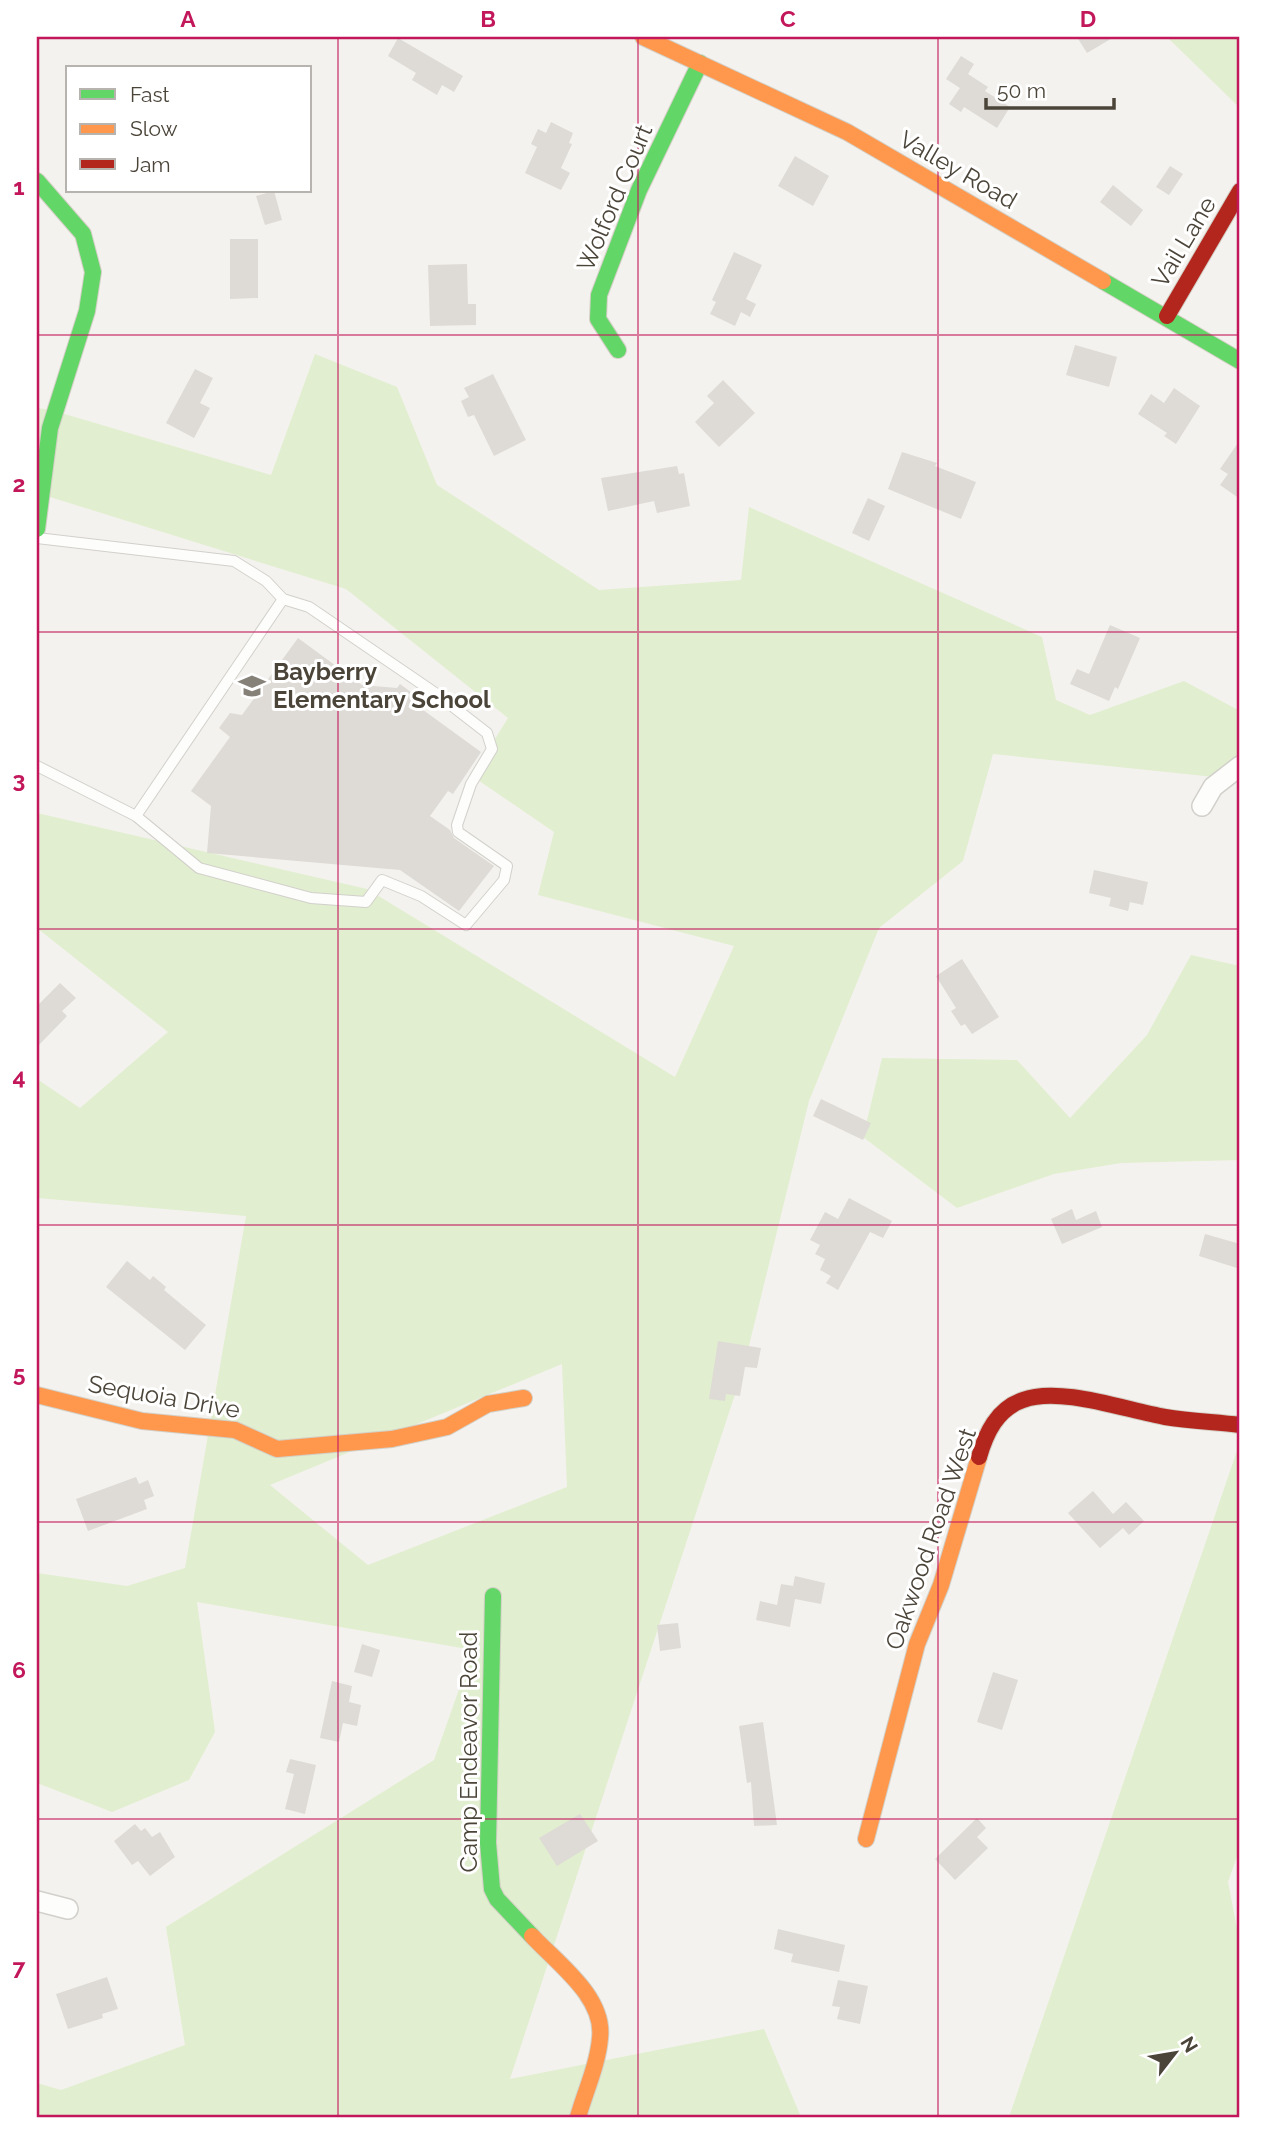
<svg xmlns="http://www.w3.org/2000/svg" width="1277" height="2154" viewBox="0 0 1277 2154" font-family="Raleway,sans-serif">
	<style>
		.green { fill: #e1eecf; fill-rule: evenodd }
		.building { fill: #dedbd6 }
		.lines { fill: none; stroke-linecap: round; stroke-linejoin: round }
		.lane-casing { stroke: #d2d0cb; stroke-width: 12 }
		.street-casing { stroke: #d2d0cb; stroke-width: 22 }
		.fast-casing { stroke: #d3cfc5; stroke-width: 18 }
		.slow-casing { stroke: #d3cfc5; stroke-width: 18 }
		.jam-casing { stroke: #d3cfc5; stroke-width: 18 }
		.lane { stroke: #fdfdfc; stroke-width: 10 }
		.street { stroke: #fdfdfc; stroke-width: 19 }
		.fast { stroke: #63d668; stroke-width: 16 }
		.slow { stroke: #ff974d; stroke-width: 16 }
		.jam { stroke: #b3261e; stroke-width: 16 }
		.grid { fill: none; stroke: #c2185b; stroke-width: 2; stroke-opacity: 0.55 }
		.labels { text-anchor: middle; stroke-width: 6; stroke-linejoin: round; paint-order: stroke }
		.street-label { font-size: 24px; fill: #4b4439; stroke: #fff }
		.poi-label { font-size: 24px; font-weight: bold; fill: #4b4439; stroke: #fff; text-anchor: start }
		.neatline { fill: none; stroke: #c2185b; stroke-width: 2.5 }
		.grid-label { font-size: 23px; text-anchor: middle; font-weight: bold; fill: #c2185b }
	</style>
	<rect width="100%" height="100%" fill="#f4f2ee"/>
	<!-- green -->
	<g class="green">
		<path d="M1167 37H1240V108Z"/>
		<path d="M315 354 397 387 437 485 599 590 741 580 749 507 1042 637 1056 700 1090 715 1184 681 1240 711V763L1224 778 993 754 963 861 879 928 809 1101 743 1370 510 2079 764 2029 801 2117H37V2083L61 2090 185 2045 166 1927 434 1760 473 1650 197 1602 215 1732 189 1780 112 1812 37 1783V1573L127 1586 185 1568 246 1216 37 1198V1079L80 1108 168 1032 37 928V813L367 889 675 1077 734 946 538 895 554 832 472 776 508 718 346 589 37 493V408L51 410 271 475ZM562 1364 567 1487 368 1565 270 1485Z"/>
		<path d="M1191 955 1240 966V1160L1121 1163 1054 1174 957 1208 863 1137 882 1058 1017 1060 1070 1118 1147 1035Z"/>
		<path d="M1240 1442V1848L1228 1882 1240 1944V2117H1009Z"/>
	</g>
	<!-- building -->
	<g class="building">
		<path d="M1077 37H1114L1087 53Z"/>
		<path d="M398 38 463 76 454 92 442 85 437 95 412 80 416 73 388 56Z"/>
		<path d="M961 56 974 64 968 74 988 87 985 91 1010 107 997 128 964 107 961 112 949 104 960 88 946 79Z"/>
		<path d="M551 122 573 133 569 143 572 144 561 168 570 173 561 190 525 173 537 147 531 144 538 129 546 133Z"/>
		<path d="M795 156 829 176 813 206 778 186Z"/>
		<path d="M1170 166 1183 174 1169 195 1156 187Z"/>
		<path d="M1113 185 1143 210 1131 226 1100 202Z"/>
		<path d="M274 191 282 220 265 225 256 196Z"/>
		<path d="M230 239H258V298L230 299Z"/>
		<path d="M734 252 762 265 746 299 756 304 750 317 741 312 735 326 710 314 716 302 712 300Z"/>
		<path d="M467 264 468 304H476V325L430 326 428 265Z"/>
		<path d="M1075 345 1117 357 1109 387 1066 375Z"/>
		<path d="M195 369 213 378 200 403 210 408 194 438 166 423Z"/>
		<path d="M493 374 526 440 494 456 474 415 468 417 461 401 469 397 464 388Z"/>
		<path d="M723 380 755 413 719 447 695 422 714 403 707 396Z"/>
		<path d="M1174 388 1200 406 1176 444 1164 436 1167 433 1138 414 1151 394 1164 403Z"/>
		<path d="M1240 440V499L1220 485 1228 474 1220 469Z"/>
		<path d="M902 452 937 463 935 466 976 482 961 519 888 489Z"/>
		<path d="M677 466 679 474 684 473 690 506 657 513 654 501 608 511 601 478Z"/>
		<path d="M868 498 885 506 869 541 852 533Z"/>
		<path d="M1110 625 1140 638 1118 689 1115 687 1109 701 1070 684 1077 669 1089 674Z"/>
		<path d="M298 638 362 685 397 688 400 684 423 701 419 707 481 752 453 794 448 791 430 816 450 830 454 838 494 866 459 911 400 870 207 853 211 806 191 791 230 737 219 728 230 713 242 715Z"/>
		<path d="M1094 870 1148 882 1143 905 1130 902 1128 911 1109 906 1111 898 1089 893Z"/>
		<path d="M962 959 999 1017 972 1034 965 1024 961 1026 951 1011 956 1008 936 976Z"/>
		<path d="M60 983 76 998 62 1011 67 1016 37 1047V1006Z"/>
		<path d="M821 1099 871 1123 863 1140 813 1116Z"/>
		<path d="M849 1198 892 1221 883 1238 870 1232 838 1290 826 1283 831 1276 820 1270 825 1259 815 1254 820 1245 810 1240 825 1212 838 1219Z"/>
		<path d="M1072 1209 1076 1220 1096 1211 1102 1227 1062 1244 1051 1219Z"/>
		<path d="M1205 1234 1240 1244V1269L1199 1256Z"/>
		<path d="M127 1261 150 1280 153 1276 166 1287 164 1290 206 1325 185 1350 106 1287Z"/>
		<path d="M718 1341 761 1348 757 1368 745 1367 740 1396 726 1394 725 1401 709 1399Z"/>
		<path d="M136 1477 139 1484 148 1480 154 1496 144 1500 147 1509 88 1531 76 1499Z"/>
		<path d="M1093 1491 1113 1514 1126 1502 1144 1521 1129 1535 1123 1528 1100 1548 1068 1513Z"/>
		<path d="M795 1576 825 1583 821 1604 795 1599 790 1627 756 1620 760 1601 777 1605 781 1584 793 1586Z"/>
		<path d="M678 1623 681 1648 660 1651 657 1625Z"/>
		<path d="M362 1644 380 1650 372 1677 354 1672Z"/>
		<path d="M993 1672 1018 1680 1002 1730 977 1722Z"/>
		<path d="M332 1681 352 1686 349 1702 361 1705 357 1726 343 1723 339 1742 320 1738Z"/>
		<path d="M763 1722 777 1825 754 1826 751 1782 747 1783 739 1726Z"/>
		<path d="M290 1759 316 1765 305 1814 285 1809 294 1774 286 1772Z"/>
		<path d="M580 1814 598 1841 557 1866 539 1838Z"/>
		<path d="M977 1818 986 1828 977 1837 988 1848 955 1880 935 1859Z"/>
		<path d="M135 1824 141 1831 145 1828 152 1837 160 1832 175 1857 150 1876 138 1861 132 1865 114 1841Z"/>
		<path d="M778 1929 845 1945 839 1972 791 1962 793 1954 774 1949Z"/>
		<path d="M107 1977 118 2009 102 2014 103 2018 68 2029 56 1994Z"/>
		<path d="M838 1980 868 1986 860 2024 837 2019 840 2007 832 2006Z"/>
	</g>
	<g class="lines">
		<defs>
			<g id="lane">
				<path d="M37 538 234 561 266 581 283 599 309 607 438 695 487 733 492 749 471 784 457 825 458 832 507 866 504 880 466 925 421 896 382 880 366 902 311 898 199 868 136 816 37 766"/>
				<path d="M136 816 283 599"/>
			</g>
			<g id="street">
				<path d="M1202 806 1213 787 1240 766"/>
				<path d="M37 1901 68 1909"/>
			</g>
			<g id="fast">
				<path d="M37 181 83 234 93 272 87 311 50 428 37 529"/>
				<path d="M1103 281 1240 361"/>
				<path d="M618 350 598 319 599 295 639 190 700 63"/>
				<path d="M493 1596 488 1843 492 1889 497 1899 532 1936"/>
			</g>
			<g id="slow">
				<path d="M643 37 847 132 1103 281"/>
				<path d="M37 1395 142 1421 235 1430 277 1449 392 1439 447 1427 488 1404 524 1398"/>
				<path d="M866 1839 917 1644 941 1585 979 1457"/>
				<path d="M532 1936C557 1963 605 1997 600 2038 598 2064 585 2092 578 2117"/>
			</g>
			<g id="jam">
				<path d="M1167 316 1240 191"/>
				<path d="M979 1457C986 1433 997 1409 1023 1400 1060 1386 1125 1410 1165 1417 1190 1421 1215 1422 1240 1425"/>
			</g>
		</defs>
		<!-- lane casing -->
		<use href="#lane" class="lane-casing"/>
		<!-- street casing -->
		<use href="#street" class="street-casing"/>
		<!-- fast casing -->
		<use href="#fast" class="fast-casing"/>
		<!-- slow casing -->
		<use href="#slow" class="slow-casing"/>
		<!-- jam casing -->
		<use href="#jam" class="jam-casing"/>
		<!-- lane -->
		<use href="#lane" class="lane"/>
		<!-- street -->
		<use href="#street" class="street"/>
		<!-- fast -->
		<use href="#fast" class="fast"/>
		<!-- slow -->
		<use href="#slow" class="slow"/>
		<!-- jam -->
		<use href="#jam" class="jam"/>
	</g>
	<!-- grid -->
	<path class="grid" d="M338 37V2117M638 37V2117M938 37V2117M37 335H1240M37 632H1240M37 929H1240M37 1225H1240M37 1522H1240M37 1819H1240"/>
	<!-- icons -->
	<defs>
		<symbol id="school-bare" viewBox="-9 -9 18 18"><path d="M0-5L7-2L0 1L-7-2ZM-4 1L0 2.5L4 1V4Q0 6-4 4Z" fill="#868178" stroke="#fff" stroke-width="2.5" paint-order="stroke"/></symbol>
	</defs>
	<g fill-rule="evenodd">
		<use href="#school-bare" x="233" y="667" width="38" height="38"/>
	</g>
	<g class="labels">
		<!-- street labels -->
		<g class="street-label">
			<text transform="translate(958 170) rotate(30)" y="8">Valley Road</text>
			<text transform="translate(615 198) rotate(-67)" y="8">Wolford Court</text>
			<text transform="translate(1184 242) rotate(-59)" y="8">Vail Lane</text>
			<text transform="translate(164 1397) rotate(10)" y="8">Sequoia Drive</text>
			<text transform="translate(931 1539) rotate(-71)" y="8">Oakwood Road West</text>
			<text transform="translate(469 1752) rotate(-90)" y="8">Camp Endeavor Road</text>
		</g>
		<!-- poi labels -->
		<g class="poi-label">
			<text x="273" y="680">Bayberry<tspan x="273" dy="28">Elementary School</tspan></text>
		</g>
	</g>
	<!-- border -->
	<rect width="1277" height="2154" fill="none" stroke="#ffffff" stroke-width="77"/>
	<!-- legend -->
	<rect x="66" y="66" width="245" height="126" fill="#ffffff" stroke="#b7b4b0" stroke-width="2"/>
	<rect x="80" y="89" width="35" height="10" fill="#63d668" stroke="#b7b4b0" stroke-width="2"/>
	<text x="130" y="102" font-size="21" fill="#4b4439">Fast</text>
	<rect x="80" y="124" width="35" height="10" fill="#ff974d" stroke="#b7b4b0" stroke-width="2"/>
	<text x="130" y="136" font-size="21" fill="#4b4439">Slow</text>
	<rect x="80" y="159" width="35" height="10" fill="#b3261e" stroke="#b7b4b0" stroke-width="2"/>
	<text x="130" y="172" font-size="21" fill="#4b4439">Jam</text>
	<!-- north arrow -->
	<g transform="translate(1175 2053) rotate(59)" stroke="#ffffff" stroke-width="5" paint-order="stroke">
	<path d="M0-5L12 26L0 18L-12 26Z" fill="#4b4439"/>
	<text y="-10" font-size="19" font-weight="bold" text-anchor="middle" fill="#4b4439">N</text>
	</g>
	<!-- scale -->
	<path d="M986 98v10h128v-10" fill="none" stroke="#4b4439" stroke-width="3.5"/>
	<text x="997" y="98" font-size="21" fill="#4b4439" stroke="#ffffff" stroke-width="5" paint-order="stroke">50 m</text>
	<rect x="38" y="38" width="1200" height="2078" class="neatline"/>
	<g class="grid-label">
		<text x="188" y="27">A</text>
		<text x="488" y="27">B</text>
		<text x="788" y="27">C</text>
		<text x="1088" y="27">D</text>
		<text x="19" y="195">1</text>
		<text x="19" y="492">2</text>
		<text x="19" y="788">3</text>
		<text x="19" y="1085">4</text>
		<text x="19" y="1382">5</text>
		<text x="19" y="1678">6</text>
		<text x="19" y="1975">7</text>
	</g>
</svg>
